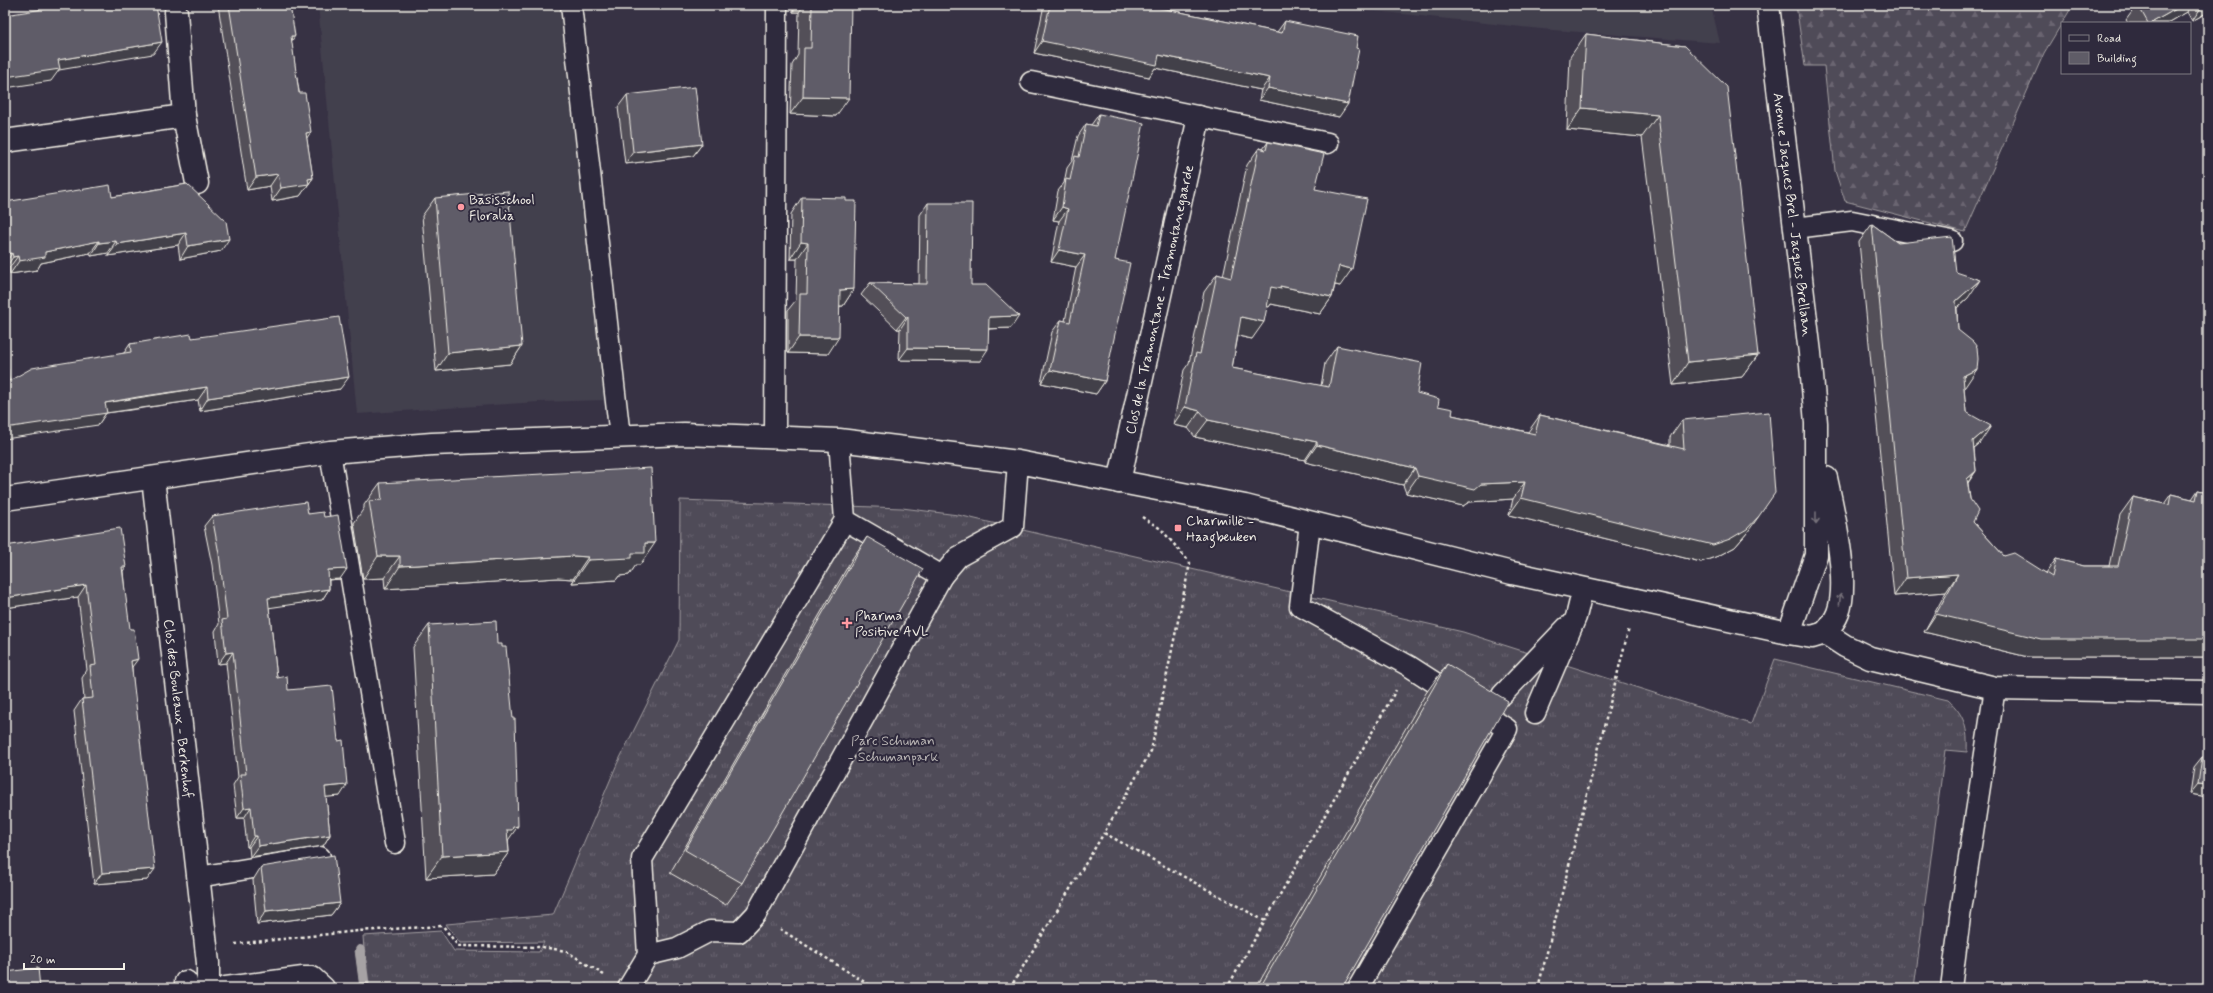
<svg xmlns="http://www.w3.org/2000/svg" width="2213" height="993" viewBox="0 0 2213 993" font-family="Mynerve,sans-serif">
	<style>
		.built { fill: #433f4e }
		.grass { fill: url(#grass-tufts); stroke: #a29ea0 }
		.forest { fill: url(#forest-firs); stroke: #a29ea0 }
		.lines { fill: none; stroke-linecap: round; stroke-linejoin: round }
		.stream { stroke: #a6a2a4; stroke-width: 10 }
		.service-casing { stroke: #f4f1e8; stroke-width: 23 }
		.pedestrian-casing { stroke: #f4f1e8; stroke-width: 25 }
		.minor-casing { stroke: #f4f1e8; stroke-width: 25 }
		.tertiary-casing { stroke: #f4f1e8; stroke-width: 25 }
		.path { stroke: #f4f1e8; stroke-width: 2.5; stroke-dasharray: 3 3; stroke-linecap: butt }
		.service { stroke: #2f2a3d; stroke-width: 20 }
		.pedestrian { stroke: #2f2a3d; stroke-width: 22 }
		.minor { stroke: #2f2a3d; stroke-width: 22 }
		.tertiary { stroke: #2f2a3d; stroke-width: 22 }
		.wall { fill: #524f59; stroke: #f4f1e8 }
		.shaded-wall { fill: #424048; stroke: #f4f1e8 }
		.building { fill: #5f5c67; stroke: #f4f1e8 }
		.oneway { stroke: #747079 }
		.poi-dot { fill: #ff9aa2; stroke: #2f2a3d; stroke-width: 1.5 }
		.labels { text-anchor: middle; stroke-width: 4; stroke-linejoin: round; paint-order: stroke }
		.poi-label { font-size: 14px; fill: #f4f1e8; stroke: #2f2a3d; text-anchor: start }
		.street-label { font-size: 14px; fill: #f4f1e8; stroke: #2f2a3d }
		.park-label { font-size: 14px; fill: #bbb7b6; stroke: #2f2a3d }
	</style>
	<defs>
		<pattern id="grass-tufts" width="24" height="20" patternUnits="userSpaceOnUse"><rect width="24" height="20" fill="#504b59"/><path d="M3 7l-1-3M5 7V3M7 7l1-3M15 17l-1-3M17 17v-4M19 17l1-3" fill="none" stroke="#6a6571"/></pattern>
		<pattern id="forest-firs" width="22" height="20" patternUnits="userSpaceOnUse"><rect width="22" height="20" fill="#504b59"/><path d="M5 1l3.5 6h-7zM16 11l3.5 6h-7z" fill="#6a6571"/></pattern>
	</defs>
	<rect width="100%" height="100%" fill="#373244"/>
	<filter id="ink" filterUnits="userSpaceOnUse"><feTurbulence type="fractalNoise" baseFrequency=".025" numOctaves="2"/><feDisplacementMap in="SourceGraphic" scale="8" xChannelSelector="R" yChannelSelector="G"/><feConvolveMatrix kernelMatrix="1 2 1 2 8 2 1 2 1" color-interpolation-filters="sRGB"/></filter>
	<g filter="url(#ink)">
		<!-- built -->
		<g class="built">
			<path d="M318 5H560L606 400 539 402 357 414Z"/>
			<path d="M1320 5H1711L1720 43 1541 29Z"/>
		</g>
		<!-- grass -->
		<path class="grass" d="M680 500 902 508 958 515 1463 632 1751 724 1775 659 1948 700C1965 715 1968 729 1967 752L1945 750 1914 988H360L355 950H364L363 936 441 931 454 951 539 952 544 942 460 943 446 924 553 915 617 764 679 640Z"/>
		<!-- forest -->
		<path class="forest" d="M1796 5H2073L2044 53 1965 232 1845 201 1835 171 1824 66H1805Z"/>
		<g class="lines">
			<!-- stream -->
			<path class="stream" d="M360 950 365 988"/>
			<defs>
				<g id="service">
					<path d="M571 5 620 437"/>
					<path d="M1031 82 1328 143"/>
					<path d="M1795 228 1852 221 1952 241"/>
					<path d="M775 436 777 5"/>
					<path d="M330 452 395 843"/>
					<path d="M1310 523 1300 606 1409 666 1507 729 1358 988"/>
					<path d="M942 576 958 557 1013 527 1018 462"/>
					<path d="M1502 695 1567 627"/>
					<path d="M1535 713 1576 617 1583 588"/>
					<path d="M198 877 320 857"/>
					<path d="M648 955 642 859 845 520 839 440"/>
					<path d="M628 988 648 955 677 948 710 931 739 932 756 914 942 576 845 520"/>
					<path d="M1951 988 1960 917 1995 688"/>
				</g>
				<path id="pedestrian" d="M186 982 187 988"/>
				<g id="minor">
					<path id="s1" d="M1768 5 1810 353 1816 423V555L1789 633"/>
					<path d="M176 12 184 116 197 183"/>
					<path d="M5 141 184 116"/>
					<path id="s2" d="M153 478 208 963V988"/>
					<path id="s3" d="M1119 482 1199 117"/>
					<path d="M1825 633C1830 627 1835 621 1838 613 1850 582 1833 511 1826 478"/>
					<path d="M226 988 303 978H312L323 988"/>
				</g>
				<path id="tertiary" d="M5 499 330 452 432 444 684 434 839 440 1018 462 1245 506 1512 573 1789 633 1812 637 1825 633 1845 646 1870 658 1995 688 2208 692"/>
			</defs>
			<!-- service casing -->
			<use href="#service" class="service-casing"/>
			<!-- pedestrian casing -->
			<use href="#pedestrian" class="pedestrian-casing"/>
			<!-- minor casing -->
			<use href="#minor" class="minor-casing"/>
			<!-- tertiary casing -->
			<use href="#tertiary" class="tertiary-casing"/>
			<!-- path -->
			<g class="path">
				<path d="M1142 517 1161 529 1190 563 1151 751 1104 833 1265 921 1227 988"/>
				<path d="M1265 921 1396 690"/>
				<path d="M780 929 874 988"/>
				<path d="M235 944 358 931 443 926 458 946 542 947 566 951 604 975"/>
				<path d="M117 988 158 985"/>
				<path d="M1010 988 1104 833"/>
				<path d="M1538 988 1629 628"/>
			</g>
			<!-- service -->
			<use href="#service" class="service"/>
			<!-- pedestrian -->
			<use href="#pedestrian" class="pedestrian"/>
			<!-- minor -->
			<use href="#minor" class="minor"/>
			<!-- tertiary -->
			<use href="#tertiary" class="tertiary"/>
		</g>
		<!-- wall -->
		<g class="wall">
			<path d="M218 5H290L291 41 313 178 300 196 272 201 270 186 247 190Z"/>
			<path d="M793 5H851L836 116 790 114 792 65 798 55 799 12H793Z"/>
			<path d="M1044 5H1146L1277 32 1285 21 1339 117 1259 100 1261 90 1155 68 1149 77 1034 53Z"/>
			<path d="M2137 5H2208V12L2192 21 2187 12 2168 23H2128L2126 20Z"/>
			<path d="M1586 34 1685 46 1758 355 1742 377 1673 385 1642 137 1567 130 1570 57Z"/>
			<path d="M627 95 702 144 693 156 625 164 618 107Z"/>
			<path d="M1099 114 1115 260 1105 381 1096 394 1041 383 1052 332 1061 320 1065 321 1076 267 1051 262 1059 221 1053 220 1058 191 1064 183 1067 168 1072 161 1078 136 1086 124 1091 125Z"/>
			<path d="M1268 142 1315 189 1340 286 1335 285 1332 297 1320 314 1271 304 1269 307 1267 306 1252 339 1238 336 1232 368 1321 386 1325 363 1337 346 1438 406 1452 415 1528 432 1540 415 1670 445V437L1682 420 1747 533 1735 547 1718 556 1701 562 1509 515 1513 499 1469 502 1463 506 1406 493 1403 485 1305 462V460L1195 437 1188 428 1173 425 1184 370 1189 363 1204 292 1217 274 1223 276 1247 165 1259 148 1263 149Z"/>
			<path d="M187 184 221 251 180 259 178 245 108 256V253L91 256 90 253 41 263 37 270 10 274 9 268 5 269V202L112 197Z"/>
			<path d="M802 197 854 289 843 306H840L828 354 788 353V310L796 300 797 259H790L791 214Z"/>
			<path d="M435 198 522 346 510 364 436 371 422 216Z"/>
			<path d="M928 203 971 285 1011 328 989 329 980 361 899 360 900 329H897L861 295 870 283 919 284 920 215Z"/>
			<path d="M1872 224 1898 243 1956 272 1968 298 1957 308 1958 330 1977 369 1964 387 1966 412 1979 444 1974 448 1976 471 1968 483 1973 522 2004 556 2046 573 2056 559 2084 566H2109L2120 515 2133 497 2164 504 2171 494 2192 499 2198 490 2208 492V657H2028L1924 632 1946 592 1894 596 1859 242Z"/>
			<path d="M192 338 340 389 200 411 198 400 130 410 106 413 98 425 9 381 124 353 130 344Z"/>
			<path d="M380 483 640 565H636L629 575 619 576 616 580 572 583 573 579 558 578 385 589 384 578 363 579 354 523 364 508V505Z"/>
			<path d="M308 514 324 517 340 579 329 580V589L322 600 269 607 277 678 288 690 340 796 326 797 330 835 323 846 250 857 249 847H247L244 818H237L233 785 238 777 226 663 218 664 215 631 219 624 212 565 204 526 212 516Z"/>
			<path d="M867 537 742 883 726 905 670 873 852 559Z"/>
			<path d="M5 546 126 567 123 571 132 668 147 880 94 884 74 711 82 699H84L82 678 87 670 78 597 5 608Z"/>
			<path d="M429 625 497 644 509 852 493 874 426 878 413 647Z"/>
			<path d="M1447 664 1342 988H1256L1426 693Z"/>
			<path d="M2202 757 2208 797 2190 794 2194 767Z"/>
			<path d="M261 867 340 903 331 915 257 924 253 880Z"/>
			<path d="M6 972 40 988H5V973Z"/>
		</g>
		<!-- shaded-wall -->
		<g class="shaded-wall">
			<path d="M797 5H804L799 12H793Z"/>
			<path d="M2183 5H2192L2187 12 2168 23H2151Z"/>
			<path d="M2203 5H2208V12L2192 21Z"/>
			<path d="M291 36H295L287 48Z"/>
			<path d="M1042 41 1159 55 1270 78 1261 90 1155 68 1149 77 1034 53Z"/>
			<path d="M162 42 153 54 59 70 51 81 5 88V77L58 60Z"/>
			<path d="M1268 88 1348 104 1339 117 1259 100Z"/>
			<path d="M803 97 849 98 836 116 790 114Z"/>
			<path d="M1582 108 1658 115 1642 137 1567 130Z"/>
			<path d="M311 132 302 145 306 133Z"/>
			<path d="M702 144 693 156 625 164 633 152Z"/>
			<path d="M278 174 270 186 247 190 256 177Z"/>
			<path d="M313 178 300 196 272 201 281 188 308 179Z"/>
			<path d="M1062 207 1068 209 1059 221 1053 220Z"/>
			<path d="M186 233 178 245 108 256 117 244Z"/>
			<path d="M229 239 221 251 180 259 188 246Z"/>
			<path d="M99 241 90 253 41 263 37 270 10 274 19 261 45 252Z"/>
			<path d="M116 241 108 253 91 256 99 243Z"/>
			<path d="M801 242 808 243 797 259H790Z"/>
			<path d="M1059 250 1085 255 1076 267 1051 262Z"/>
			<path d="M12 253 5 264V254Z"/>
			<path d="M18 256 9 268 5 269 13 257Z"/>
			<path d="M1339 266 1352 269 1340 286 1327 283Z"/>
			<path d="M1980 280 1968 298 1943 320 1956 301Z"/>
			<path d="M1280 286 1332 297 1320 314 1271 304 1269 307 1259 304 1271 287Z"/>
			<path d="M854 289 843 306H829L840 290Z"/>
			<path d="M1019 316 1011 328 981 329 989 317Z"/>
			<path d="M906 317H908L900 329H897Z"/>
			<path d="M1241 317 1264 322 1252 339 1229 334Z"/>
			<path d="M799 337H839L828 354 788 353Z"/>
			<path d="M522 346 510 364 436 371 448 353Z"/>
			<path d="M908 348 988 349 980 361 899 360Z"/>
			<path d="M1758 355 1742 377 1673 385 1688 362Z"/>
			<path d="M1977 369 1965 387 1950 394 1963 376Z"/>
			<path d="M1050 370 1105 381 1096 394 1041 383Z"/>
			<path d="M349 377 340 389 200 411 208 398Z"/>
			<path d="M207 387 198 400 106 413 98 425 5 439V428L105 403Z"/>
			<path d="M1185 407 1200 411 1188 428 1173 425Z"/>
			<path d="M1208 420 1317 442 1305 460 1195 437Z"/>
			<path d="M1991 426 1979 444 1960 459 1973 441Z"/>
			<path d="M1317 445 1415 468 1403 485 1305 462Z"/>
			<path d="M1976 471 1963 489 1967 479Z"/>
			<path d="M1418 476 1481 484 1525 482 1513 499 1469 502 1463 506 1406 493Z"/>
			<path d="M1521 498 1759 516 1747 533 1735 547 1718 556 1701 562 1509 515Z"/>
			<path d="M645 543H655L640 565H636L629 575 619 576 616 580 572 583 588 560 632 553Z"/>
			<path d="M378 556H400L384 578 363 579Z"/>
			<path d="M574 556 588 557 573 579 558 578 385 589 400 566Z"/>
			<path d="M347 569 340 579 321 580 328 570Z"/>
			<path d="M1958 574 1946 592 1894 596 1906 578Z"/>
			<path d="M86 585 78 597 5 608V598Z"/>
			<path d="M329 589 322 600 261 609 268 598Z"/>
			<path d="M1936 614 2208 639V657H2028L1924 632Z"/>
			<path d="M233 652 226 663 218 664 226 653Z"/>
			<path d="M138 659 129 671 131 661Z"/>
			<path d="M2198 784 2208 785V797L2190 794Z"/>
			<path d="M347 785 340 796 318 798 325 787Z"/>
			<path d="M251 807 244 818H237L244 808Z"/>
			<path d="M518 826 502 849 507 830 513 827Z"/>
			<path d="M330 835 323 846 250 857 258 846Z"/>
			<path d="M254 836H257L249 847H247Z"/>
			<path d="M509 852 493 874 426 878 442 856Z"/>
			<path d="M155 869 147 880 94 884 102 873Z"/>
			<path d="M340 903 331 915 257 924 266 911Z"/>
		</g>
		<!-- building -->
		<g class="building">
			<path d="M69 5H84L85 8 102 5H156L162 42 58 60 60 69 5 77V15Z"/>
			<path d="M229 5H290L295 36H291L299 93H305L311 132 306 133 313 178 308 179 309 184 281 188 278 174 256 177Z"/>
			<path d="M812 5H851L849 98 803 97 804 48H811Z"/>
			<path d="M1050 5H1146L1282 33 1285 21 1358 36 1356 48 1359 49 1348 104 1268 88 1270 78 1159 55 1157 65 1042 41Z"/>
			<path d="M2138 5H2183L2151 23H2148Z"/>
			<path d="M1586 34 1685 46 1727 87 1758 355 1688 362 1658 115 1582 108Z"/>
			<path d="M695 87 702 144 633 152 627 95Z"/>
			<path d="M1099 114 1144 123 1115 260 1130 263 1105 381 1050 370 1061 320 1070 322 1085 255 1059 250 1068 209 1062 207 1066 179 1070 180 1075 156 1079 157 1086 124 1096 126Z"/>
			<path d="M1268 142 1324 154 1315 189 1367 199 1352 269 1339 266 1332 297 1280 286 1281 289 1271 287 1264 322 1241 317 1232 368 1329 387 1337 346 1422 363 1417 393 1439 399 1438 406 1453 409 1452 415 1535 434 1540 415 1684 449 1682 420 1769 412 1775 493 1759 516 1747 529 1730 539 1713 545 1521 498 1525 482 1481 484 1475 489 1418 476 1415 468 1317 445V442L1208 420 1200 411 1185 407 1196 353 1200 354 1217 274 1231 278 1259 148 1266 150Z"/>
			<path d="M187 184 226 221 229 239 188 246 186 233 117 244 116 241 99 243V241L45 252V257L19 261 18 256 13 257 12 253 5 254V202L110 185 112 197Z"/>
			<path d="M508 191 522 346 448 353 435 198Z"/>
			<path d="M802 197 846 198V201H856L854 289 840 290 839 337H799L800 294H807L808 243 801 242Z"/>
			<path d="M928 203H972L971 285H986L1019 316 989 317 988 349 908 348V317H906L870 283 927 284Z"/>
			<path d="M1872 224 1898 243 1952 237 1956 272 1980 280 1956 301 1958 330 1973 342 1977 347 1978 359 1977 369 1963 376 1966 412 1991 426 1973 441 1976 471 1967 479 1970 499 1978 511 1973 522 2004 556 2014 553 2052 577 2056 559 2084 566H2118L2133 497 2169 505 2171 494 2196 500 2198 490 2208 492V639H2041L1936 614 1958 574 1906 578Z"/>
			<path d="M339 317 349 377 208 398 207 387 138 397 105 403 107 413 5 428V370L8 369 9 381 32 368 131 352 130 344 191 334 192 338Z"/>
			<path d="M651 468 655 543H645V553H632V558L588 560V557L574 556 400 566V556H378L369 501 382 500 380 483Z"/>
			<path d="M306 502 308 514 323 512 324 517 338 515 347 569 328 570 329 589 268 598 277 678 287 676 288 690 332 686 338 741 343 740 347 785 325 787 330 835 258 846 257 836H254L251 807 244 808 240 774H246L233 652 226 653 222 620 227 619 219 554 212 516Z"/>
			<path d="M120 528 126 567H122L130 629H134L138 659 131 661 155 869 102 873 82 699 93 698 90 666 96 665 86 585 5 598V546Z"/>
			<path d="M867 537 923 569 742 883 685 850Z"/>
			<path d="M496 621 497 644H502V647H506L513 719H515L518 826 513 827 512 830H507L509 852 442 856 429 625Z"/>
			<path d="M1447 664 1508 701 1342 988H1270L1262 984Z"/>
			<path d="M2202 757H2208V785L2198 784Z"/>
			<path d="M334 855 340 903 266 911 261 867Z"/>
			<path d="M38 968 40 988H8L6 972Z"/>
		</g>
		<!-- one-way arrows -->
		<defs><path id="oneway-shaft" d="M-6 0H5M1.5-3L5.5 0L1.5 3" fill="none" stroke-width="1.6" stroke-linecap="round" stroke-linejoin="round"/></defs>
		<g class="oneway">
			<use href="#oneway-shaft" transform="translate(1816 518) rotate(90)"/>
			<use href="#oneway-shaft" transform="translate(1840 599) rotate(-84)"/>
		</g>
	</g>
	<!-- markers -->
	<g class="poi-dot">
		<circle cx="461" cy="207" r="4"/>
		<rect x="1174" y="524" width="8" height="8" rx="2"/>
		<path d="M845 617h4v4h4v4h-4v4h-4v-4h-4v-4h4z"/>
	</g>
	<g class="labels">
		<!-- poi labels -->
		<g class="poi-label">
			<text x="469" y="204">Basisschool<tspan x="469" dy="16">Floralia</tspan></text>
			<text x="1186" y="525">Charmille -<tspan x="1186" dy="16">Haagbeuken</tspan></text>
			<text x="855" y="620">Pharma<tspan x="855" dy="16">Positive AVL</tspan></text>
		</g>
		<!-- street labels -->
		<g class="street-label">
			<text dy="5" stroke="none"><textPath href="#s1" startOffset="211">Avenue Jacques Brel - Jacques Brellaan</textPath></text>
			<text dy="5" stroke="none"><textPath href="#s3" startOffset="187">Clos de la Tramontane - Tramontanegaarde</textPath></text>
			<text dy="5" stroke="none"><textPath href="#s2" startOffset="232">Clos des Bouleaux - Berkenhof</textPath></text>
		</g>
		<!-- park labels -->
		<g class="park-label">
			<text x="893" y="745">Parc Schuman<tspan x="893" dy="16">- Schumanpark</tspan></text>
		</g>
	</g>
	<!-- margin -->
	<rect width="2213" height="993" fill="none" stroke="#2f2a3d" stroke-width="20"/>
	<rect x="10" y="10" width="2193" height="973" fill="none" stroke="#f4f1e8" stroke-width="1.5" filter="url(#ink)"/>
	<!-- legend -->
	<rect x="2061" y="22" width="130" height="52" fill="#2f2a3d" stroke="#7e7a81"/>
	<rect x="2069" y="35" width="20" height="6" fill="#2f2a3d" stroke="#7e7a81"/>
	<text x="2097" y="42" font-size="12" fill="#f4f1e8">Road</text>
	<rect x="2069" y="52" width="20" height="12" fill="#5f5c67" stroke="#7e7a81"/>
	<text x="2097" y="62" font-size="12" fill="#f4f1e8">Building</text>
	<!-- scale -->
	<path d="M24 963v6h100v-6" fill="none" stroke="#f4f1e8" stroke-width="2"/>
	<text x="30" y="963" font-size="12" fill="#f4f1e8" stroke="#2f2a3d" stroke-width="3" paint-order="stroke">20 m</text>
</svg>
